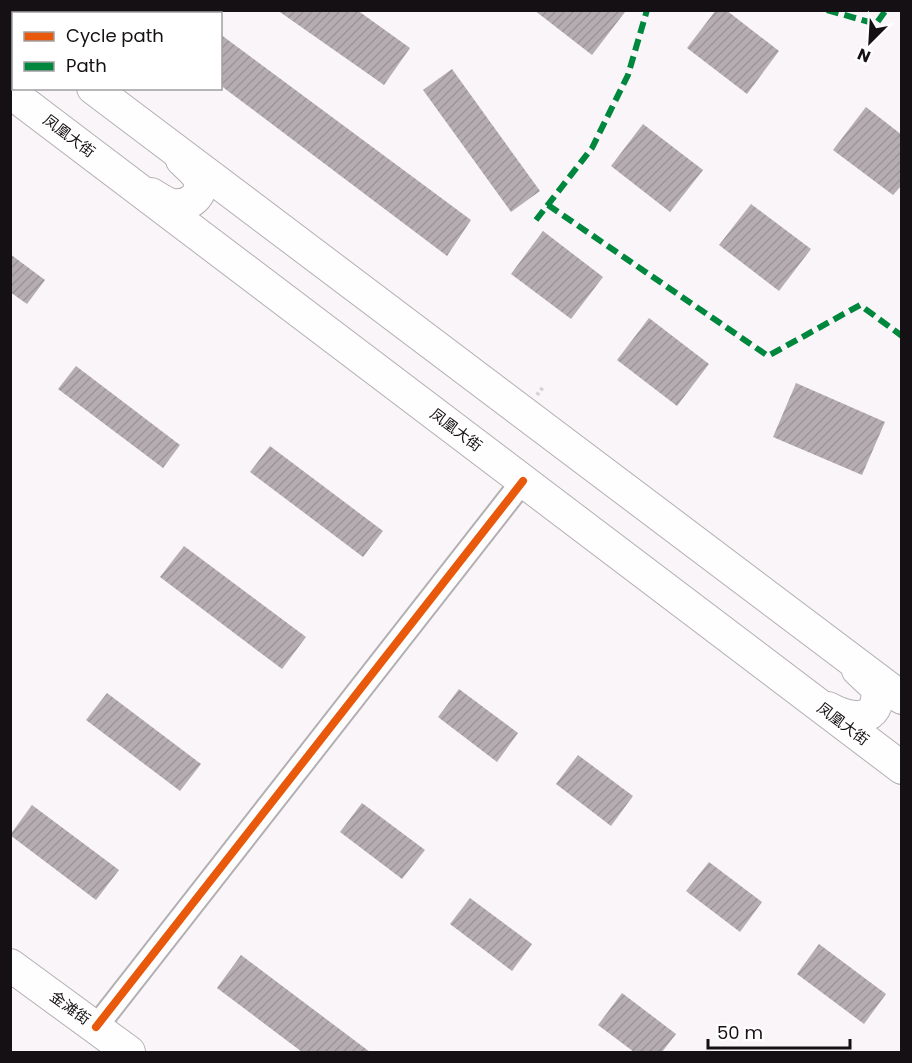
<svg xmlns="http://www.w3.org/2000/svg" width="912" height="1063" viewBox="0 0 912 1063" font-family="Poppins,'Noto Sans SC',sans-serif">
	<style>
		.building { fill: url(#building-hatch) }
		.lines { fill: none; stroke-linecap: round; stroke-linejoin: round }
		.street-casing { stroke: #b4afb2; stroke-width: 26 }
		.secondary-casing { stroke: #b4afb2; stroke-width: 34 }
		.path { stroke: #d5d3d4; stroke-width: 4; stroke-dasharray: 3 3; stroke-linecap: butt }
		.street { stroke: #fefefe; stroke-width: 22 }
		.secondary { stroke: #fefefe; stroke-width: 32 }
		.quiet { stroke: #00873e; stroke-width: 6; stroke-dasharray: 12 6; stroke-linecap: butt }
		.cycleway-casing { stroke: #fff; stroke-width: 11 }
		.cycleway { stroke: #e8590c; stroke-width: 8 }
		.labels { text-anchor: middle; stroke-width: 4.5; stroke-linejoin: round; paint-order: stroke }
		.street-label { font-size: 15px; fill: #151013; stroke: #fff }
	</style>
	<defs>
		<pattern id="building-hatch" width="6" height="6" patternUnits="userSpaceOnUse" patternTransform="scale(1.5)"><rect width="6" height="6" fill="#b6adb3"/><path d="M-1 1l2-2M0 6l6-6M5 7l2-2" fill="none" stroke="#9c9499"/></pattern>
	</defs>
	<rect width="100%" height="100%" fill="#faf5f8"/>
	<!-- building -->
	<g class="building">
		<path d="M174 10H189L193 14H171Z"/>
		<path d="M277 10H357L410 48 384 85Z"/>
		<path d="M534 10H622L625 12 592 55Z"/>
		<path d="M716 10H726L779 51 747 94 687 48Z"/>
		<path d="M220 34 471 220 447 256 220 85Z"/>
		<path d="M452 69 540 191 511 212 423 90Z"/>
		<path d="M866 107 902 135V185L893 195 833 150Z"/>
		<path d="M643 124 703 170 670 212 611 166Z"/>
		<path d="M751 204 811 249 779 291 719 245Z"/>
		<path d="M543 231 603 277 571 319 511 274Z"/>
		<path d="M10 254 45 280 27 304 10 292Z"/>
		<path d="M649 318 709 364 677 406 617 360Z"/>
		<path d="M76 366 180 445 163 468 58 389Z"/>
		<path d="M796 383 885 422 862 475 773 437Z"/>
		<path d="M270 446 383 531 363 557 250 472Z"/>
		<path d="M184 546 306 637 282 669 160 577Z"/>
		<path d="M459 689 518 733 497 762 438 717Z"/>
		<path d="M107 693 201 764 180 791 86 720Z"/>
		<path d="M578 755 633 796 611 826 556 784Z"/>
		<path d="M362 803 425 850 402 879 340 832Z"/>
		<path d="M32 805 119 870 96 900 10 835Z"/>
		<path d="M709 862 762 902 740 932 686 891Z"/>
		<path d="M470 898 532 944 512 971 450 924Z"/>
		<path d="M819 944 886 994 864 1024 797 974Z"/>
		<path d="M241 955 370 1052H302L217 988Z"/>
		<path d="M622 993 676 1034 662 1052H634L598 1025Z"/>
	</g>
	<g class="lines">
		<defs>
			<path id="street" d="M96 1027 523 481"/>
			<g id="secondary">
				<path d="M66 14 69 10"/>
				<path d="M10 15 14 10"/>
				<path d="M93 88 902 698"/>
				<path d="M10 92 902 768"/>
				<path d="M151 194C158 198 166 204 173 205 186 207 202 198 200 183 199 174 188 166 182 160"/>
				<path d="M828 708C851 721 881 724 877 688L858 670"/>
				<path d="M10 965 129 1052"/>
			</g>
		</defs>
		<!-- street casing -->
		<use href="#street" class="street-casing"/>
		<!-- secondary casing -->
		<use href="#secondary" class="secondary-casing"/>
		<!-- path -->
		<path class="path" d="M537 395 544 386"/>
		<!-- street -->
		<use href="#street" class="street"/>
		<!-- secondary -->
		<use href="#secondary" class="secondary"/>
		<!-- quiet -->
		<g class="quiet">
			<path d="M827 10 876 24 886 10"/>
			<path d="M548 205 768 356 860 305 902 336"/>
			<path d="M536 220 592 148 628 75 647 10"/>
		</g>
		<defs>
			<path id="cycleway" d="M96 1027 523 481"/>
		</defs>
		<!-- cycleway casing -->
		<use href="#cycleway" class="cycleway-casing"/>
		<!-- cycleway -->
		<use href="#cycleway" class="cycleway"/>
	</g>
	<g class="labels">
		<!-- street labels -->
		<g class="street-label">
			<text transform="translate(69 136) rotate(37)" y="5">凤凰大街</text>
			<text transform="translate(456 430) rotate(37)" y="5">凤凰大街</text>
			<text transform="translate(843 724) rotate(37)" y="5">凤凰大街</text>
			<text transform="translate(70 1008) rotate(36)" y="5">金滩街</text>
		</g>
	</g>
	<!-- border -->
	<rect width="912" height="1063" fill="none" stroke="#151013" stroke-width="24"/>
	<!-- legend -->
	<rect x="12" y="12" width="210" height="78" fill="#ffffff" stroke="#a19fa1" stroke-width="1.5"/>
	<rect x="24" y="32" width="30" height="9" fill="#e8590c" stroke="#a19fa1" stroke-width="1.5"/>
	<text x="66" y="42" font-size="18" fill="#151013">Cycle path</text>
	<rect x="24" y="62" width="30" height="9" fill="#00873e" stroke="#a19fa1" stroke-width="1.5"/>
	<text x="66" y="72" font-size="18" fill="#151013">Path</text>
	<!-- north arrow -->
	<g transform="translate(870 42) rotate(204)" stroke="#ffffff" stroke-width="4.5" paint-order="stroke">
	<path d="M0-4.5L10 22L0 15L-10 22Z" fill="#151013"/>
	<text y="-9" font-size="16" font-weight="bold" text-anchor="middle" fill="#151013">N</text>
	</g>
	<!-- scale -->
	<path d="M708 1039v9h142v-9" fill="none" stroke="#151013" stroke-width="3"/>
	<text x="717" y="1039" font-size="18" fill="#151013" stroke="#ffffff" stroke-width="4.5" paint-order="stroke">50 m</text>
</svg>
